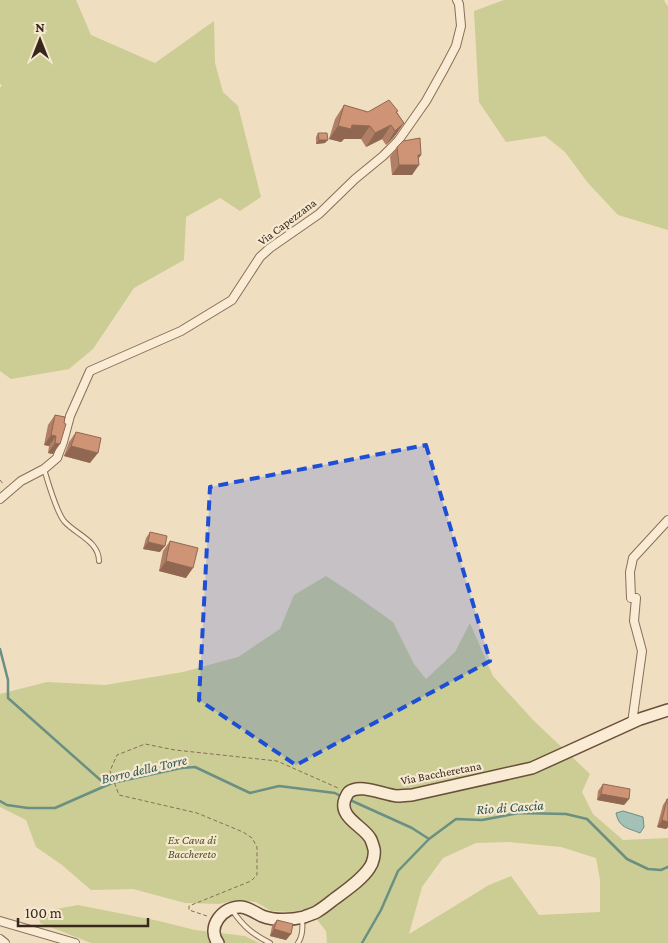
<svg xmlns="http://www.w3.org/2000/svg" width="668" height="943" viewBox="0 0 668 943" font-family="'Crimson Pro',serif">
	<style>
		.green { fill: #cbcd94; fill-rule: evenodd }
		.water { fill: #a3c1b6; stroke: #6a8f83 }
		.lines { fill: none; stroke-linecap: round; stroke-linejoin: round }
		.stream { stroke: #6a8f83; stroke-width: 2.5 }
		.lane-casing { stroke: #896e58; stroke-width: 6 }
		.street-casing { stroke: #896e58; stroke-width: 10 }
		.secondary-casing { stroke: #6a4f3b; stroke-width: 14 }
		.path { stroke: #896e58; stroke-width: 1; stroke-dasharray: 4 2.5; stroke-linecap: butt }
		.lane { stroke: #faecd4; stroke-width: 4 }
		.street { stroke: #faecd4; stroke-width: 8 }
		.secondary { stroke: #faecd4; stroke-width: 11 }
		.wall { fill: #b17f65 }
		.shaded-wall { fill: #906852 }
		.building { fill: #ce9475; stroke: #906852 }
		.marked { fill: #1d4ed8; fill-opacity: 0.2; stroke: #1d4ed8; stroke-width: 4; stroke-dasharray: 10 6; stroke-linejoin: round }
		.labels { text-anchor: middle; stroke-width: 4.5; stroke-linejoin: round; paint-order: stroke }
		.street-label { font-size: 12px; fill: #38281c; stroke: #f6e8d0 }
		.park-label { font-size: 12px; font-style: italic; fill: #4c5522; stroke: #f6e8d0 }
		.water-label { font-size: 14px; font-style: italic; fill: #2b5852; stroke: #f6e8d0 }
	</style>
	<rect width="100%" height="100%" fill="#efdec0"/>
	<!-- green -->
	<g class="green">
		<path d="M0 0H76L91 35 155 63 214 21 215 63 223 92 238 106 261 197 240 211 220 198 186 217 184 260 134 288 93 349 69 369 11 379 0 371V88L2 85 0 84Z"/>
		<path d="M504 0H664L668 7V230L618 215 588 183 565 152 545 136 506 142 479 102 474 11Z"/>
		<path d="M326 576 355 595 393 622 414 664 426 679 455 652 470 623 493 676 533 720 590 774 582 792 593 814 623 840 668 838V943H327L326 931 308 908 293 912 271 911 256 902 236 900 219 904 185 903 133 889 91 890 62 865 36 847 26 820 0 807V694L47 682 105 685 183 672 238 657 280 629 294 595ZM508 842 561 847 596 858 600 880V912L539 915 511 876 489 885 409 934 422 887 443 858 476 843Z"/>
		<path d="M78 905 159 921 195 930 245 936 259 943H91L40 923 39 912Z"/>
	</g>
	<!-- water -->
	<path class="water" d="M623 811 643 817 644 827 640 833C628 828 619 828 616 813Z"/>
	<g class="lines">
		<!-- stream -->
		<g class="stream">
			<path d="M0 649 8 680V698L106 785"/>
			<path d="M350 800 412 828 429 839"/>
			<path d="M0 801 7 805 28 808H55L112 783 181 768 195 767 250 793 279 786 335 793 342 797"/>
			<path d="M362 943 381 910 398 871 429 839 456 819 482 820 519 813 566 814 587 819 627 859 648 869 661 870 668 867"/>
		</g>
		<defs>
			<g id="lane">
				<path d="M44 469C48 482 56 511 64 521 75 534 99 541 99 561"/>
				<path d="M232 910C243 926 252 934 270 943"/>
				<path d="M298 943C303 936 303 928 302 919"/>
			</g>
			<g id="street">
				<path d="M0 499 21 481 44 469 57 458 63 442 70 416 90 371 181 331 232 300 260 257 270 248 319 214 355 179 383 156 398 141 426 101 445 67 456 46 461 26 459 4 457 0"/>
				<path d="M632 723 642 651 634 621 636 598H631L630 572 633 558 668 520"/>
				<path d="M0 921 75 943"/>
				<path d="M0 939 5 943"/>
			</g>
			<path id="secondary" d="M218 943C206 927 223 906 241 907 249 908 256 913 262 916 274 921 292 920 304 917 308 915 314 914 318 911 323 908 328 904 333 900 345 891 362 880 370 867 373 863 375 854 374 849 373 846 372 841 370 838 363 826 338 817 345 799 346 797 347 794 349 792 360 783 384 795 397 796 402 796 407 795 412 795L532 768 640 719 668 710"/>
		</defs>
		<!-- lane casing -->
		<use href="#lane" class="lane-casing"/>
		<!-- street casing -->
		<use href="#street" class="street-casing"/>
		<!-- secondary casing -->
		<use href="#secondary" class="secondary-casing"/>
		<!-- path -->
		<g class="path">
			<path d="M0 480 4 485"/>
			<path d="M207 916 189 910V906L251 881 257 875V847L252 838 243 832 197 813 119 795 110 771 117 755 145 744 175 750 277 761 338 788"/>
		</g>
		<!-- lane -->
		<use href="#lane" class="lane"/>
		<!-- street -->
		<use href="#street" class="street"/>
		<!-- secondary -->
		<use href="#secondary" class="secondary"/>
	</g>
	<!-- wall -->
	<g class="wall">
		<path d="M344 105 368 112H397L404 123 394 137 386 145 382 139 366 147 361 139H344L341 142 329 139 335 119Z"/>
		<path d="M318 133 325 143 316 144V137Z"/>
		<path d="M397 147 421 155 418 159 412 175H392L390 157Z"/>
		<path d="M55 415 65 417 53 454 48 453 49 446 44 445 48 425Z"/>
		<path d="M76 432 90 463 64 456 69 442Z"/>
		<path d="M150 532 160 552 143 549 146 538Z"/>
		<path d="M170 541 186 578 159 571 163 551Z"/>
		<path d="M603 784 629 799 624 805 597 800 598 791Z"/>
		<path d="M667 799 668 827 666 829 657 827 663 805Z"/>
		<path d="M277 920 291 934 286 940 270 936 272 926Z"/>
	</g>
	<!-- shaded-wall -->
	<g class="shaded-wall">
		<path d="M404 123 394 137 386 145 395 131Z"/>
		<path d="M352 125 370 126 361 139H344L341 142 329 139 338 126Z"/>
		<path d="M391 125 382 139 366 147 375 133Z"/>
		<path d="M319 140H328L325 143 316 144Z"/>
		<path d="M418 155H421L414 165H419L412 175H392L399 165Z"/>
		<path d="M51 435 56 436 49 446 44 445Z"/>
		<path d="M55 443 60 444 53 454 48 453Z"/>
		<path d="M71 446 98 453 90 463 64 456Z"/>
		<path d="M148 542 165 546 160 552 143 549Z"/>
		<path d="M166 561 193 568 186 578 159 571Z"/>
		<path d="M601 794 629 799 624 805 597 800Z"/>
		<path d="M662 820 668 822V827L666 829 657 827Z"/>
		<path d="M274 929 291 934 286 940 270 936Z"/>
	</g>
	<!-- building -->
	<g class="building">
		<path d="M389 100 398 111 396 112 404 123 395 131 391 125 375 133 370 126 352 125 351 129 338 126 344 105 368 112Z"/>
		<path d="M318 133H327L328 140H319Z"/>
		<path d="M420 138 421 155H418L419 165H399L397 147 403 141Z"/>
		<path d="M55 415 65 417 64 423 66 424 60 444 55 443 56 436 51 435Z"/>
		<path d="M76 432 101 438 98 453 71 446Z"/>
		<path d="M150 532 167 536 165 546 148 542Z"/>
		<path d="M170 541 198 548 193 568 166 561Z"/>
		<path d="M603 784 630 789 629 799 601 794Z"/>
		<path d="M667 799H668V822L662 820Z"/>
		<path d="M277 920 293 924 291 934 274 929Z"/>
	</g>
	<!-- marked area -->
	<path class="marked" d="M426 445 490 661 296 765 199 700 210 487Z"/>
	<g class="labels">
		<!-- street labels -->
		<g class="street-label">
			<text transform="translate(287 222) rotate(-37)" y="4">Via Capezzana</text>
			<text transform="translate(441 773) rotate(-11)" y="4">Via Baccheretana</text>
		</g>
		<!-- park labels -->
		<g class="park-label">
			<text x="192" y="844">Ex Cava di<tspan x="192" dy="14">Bacchereto</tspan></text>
		</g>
		<!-- water labels -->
		<g class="water-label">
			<text transform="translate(144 769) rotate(-13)" y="5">Borro della Torre</text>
			<text transform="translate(510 807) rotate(-4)" y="5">Rio di Cascia</text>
		</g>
	</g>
	<!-- north arrow -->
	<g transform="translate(40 40)" stroke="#f6e8d0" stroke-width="4" paint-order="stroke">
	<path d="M0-4L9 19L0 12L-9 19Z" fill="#38281c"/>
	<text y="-8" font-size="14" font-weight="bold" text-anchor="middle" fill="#38281c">N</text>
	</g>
	<!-- scale -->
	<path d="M18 918v8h130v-8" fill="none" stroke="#38281c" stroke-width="2.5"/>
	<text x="25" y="918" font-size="15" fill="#38281c" stroke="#f6e8d0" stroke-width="4" paint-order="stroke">100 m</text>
</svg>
